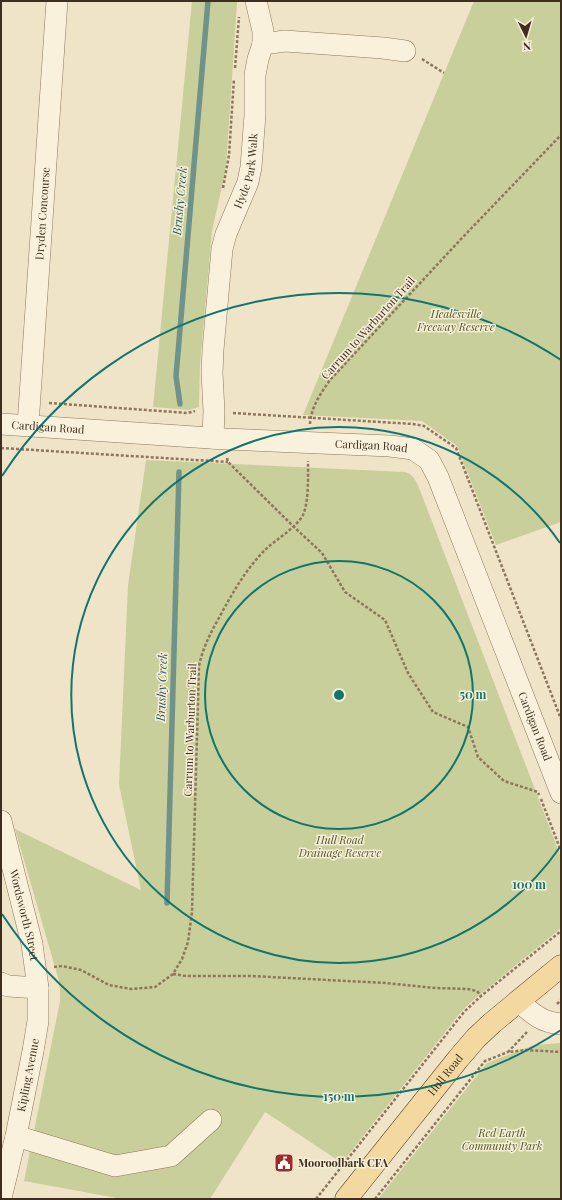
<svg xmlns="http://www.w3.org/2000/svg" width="562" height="1200" viewBox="0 0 562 1200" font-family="'Playfair Display',serif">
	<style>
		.green { fill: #c9cf9b }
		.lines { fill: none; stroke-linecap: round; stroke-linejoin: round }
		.stream { stroke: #6f938a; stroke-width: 5.5 }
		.minor-casing { stroke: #8d765c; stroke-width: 22 }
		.major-casing { stroke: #5b4430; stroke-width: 23 }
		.path { stroke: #8d765c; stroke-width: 2.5; stroke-dasharray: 3 2; stroke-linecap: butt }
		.minor { stroke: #faf1dc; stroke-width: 21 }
		.major { stroke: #f3d9a0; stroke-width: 22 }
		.ring { fill: none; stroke: #0f766e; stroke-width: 2 }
		.labels { text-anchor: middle; stroke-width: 3; stroke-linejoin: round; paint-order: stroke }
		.street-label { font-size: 11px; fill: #3d2e20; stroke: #f7eed8 }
		.park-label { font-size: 11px; font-style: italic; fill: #4d5a26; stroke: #f7eed8 }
		.poi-label { font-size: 11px; font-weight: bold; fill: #3d2e20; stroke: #f7eed8; text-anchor: start }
		.water-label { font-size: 12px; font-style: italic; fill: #2f5d5a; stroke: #f7eed8 }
		.centre { fill: #0f766e; stroke: #f7eed8; stroke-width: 2 }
		.ring-label { font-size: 12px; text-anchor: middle; font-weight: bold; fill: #0f766e; stroke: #f7eed8; stroke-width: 3; stroke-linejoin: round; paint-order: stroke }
	</style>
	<rect width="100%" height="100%" fill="#f0e4c8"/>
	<!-- green -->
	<g class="green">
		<path d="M192 1H237V3L227 153 225 173 212 231 200 364 199 407 189 410 153 407Z"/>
		<path d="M474 1H561V522L496 545 457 446 422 421 303 415Z"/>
		<path d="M146 460 405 472C412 474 415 479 418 485L561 857V928L471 1002 461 1012 342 1163 265 1112 210 1199H122L24 1181 60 1001V991L59 981 15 829 141 890 119 785 128 585Z"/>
		<path d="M561 1043V1199H378L487 1063 534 1045Z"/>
	</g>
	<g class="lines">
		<!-- stream -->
		<g class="stream">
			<path d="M180 404 176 376 208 1"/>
			<path d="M167 903 179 472"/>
		</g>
		<defs>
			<g id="minor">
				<path d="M256 1 263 31V44"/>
				<path id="s1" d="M1 424 225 439 390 446 413 449 429 460 438 477 561 793"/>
				<path id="s2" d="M28 425 57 1"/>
				<path id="s3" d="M213 438 214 411 212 373 213 350 222 249 226 234 248 182 251 167 255 115V75L258 59 263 44 285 41 383 48 405 51"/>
				<path id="s4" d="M1 821 32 944 38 988V1021L33 1051 16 1136 1 1198"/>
				<path d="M1 983 8 986 38 988"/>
				<path d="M518 1001C533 1014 541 1022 561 1024"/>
				<path d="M16 1136 115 1166 171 1156 211 1120"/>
			</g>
			<g id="major">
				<path id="s5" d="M346 1199 458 1059 476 1038 492 1023 561 966"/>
			</g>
		</defs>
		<!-- minor casing -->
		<use href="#minor" class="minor-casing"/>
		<!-- major casing -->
		<use href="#major" class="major-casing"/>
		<!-- path -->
		<g class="path">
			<path d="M422 59 444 73"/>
			<path d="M235 68 239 17"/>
			<path d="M223 188 229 155 234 79"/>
			<path d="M49 403 188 413 195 411"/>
			<path d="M233 413 413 424 424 426 456 448 561 719"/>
			<path d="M310 424C311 407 321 393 330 380L462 238 561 135"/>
			<path d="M1 448 228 462"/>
			<path d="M227 458 228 462 293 526 322 553 345 592 385 620 408 673 433 712 468 727 478 757 504 781 538 792 539 795"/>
			<path d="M541 799 561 851"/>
			<path d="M54 967 62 966 81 970 109 985 131 989 155 987 173 974 182 959 188 942 192 912 199 666C203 647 211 632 220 616 233 592 246 569 265 550 276 539 295 529 303 515 309 502 308 475 308 461"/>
			<path d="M173 974 186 976H251L386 983 436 988 468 989 477 991 481 996"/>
			<path d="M557 1004 561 1000"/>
			<path d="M527 1032 508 1052 526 1050 561 1052"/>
			<path d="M316 1199 464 1012 481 996 561 931"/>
			<path d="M375 1199 485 1061 508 1052"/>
		</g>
		<!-- minor -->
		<use href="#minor" class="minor"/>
		<!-- major -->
		<use href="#major" class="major"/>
	</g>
	<!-- distance rings -->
	<g class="ring">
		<circle cx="339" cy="695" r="134"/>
		<path d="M560 847A268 268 0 1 1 560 543"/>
		<path d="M561 1030A402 402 0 0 1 2 914M2 476A402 402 0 0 1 561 360"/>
	</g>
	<!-- icons -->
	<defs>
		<symbol id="civic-square" viewBox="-11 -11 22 22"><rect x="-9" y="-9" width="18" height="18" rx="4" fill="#9e2a2b" stroke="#f7eed8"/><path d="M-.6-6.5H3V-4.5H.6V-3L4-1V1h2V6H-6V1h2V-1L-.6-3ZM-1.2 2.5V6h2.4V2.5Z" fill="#fff"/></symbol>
	</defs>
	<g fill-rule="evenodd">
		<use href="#civic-square" x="273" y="1152" width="22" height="22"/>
	</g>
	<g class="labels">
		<!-- street labels -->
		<g class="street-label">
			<text dy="4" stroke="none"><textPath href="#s3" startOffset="272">Hyde Park Walk</textPath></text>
			<text dy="4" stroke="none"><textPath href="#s2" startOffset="212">Dryden Concourse</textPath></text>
			<text transform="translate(368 328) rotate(-48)" y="4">Carrum to Warburton Trail</text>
			<text dy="4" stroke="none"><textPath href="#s1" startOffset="47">Cardigan Road</textPath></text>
			<text dy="4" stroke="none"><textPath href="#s1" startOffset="371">Cardigan Road</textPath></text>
			<text dy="4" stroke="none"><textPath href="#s1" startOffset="719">Cardigan Road</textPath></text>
			<text transform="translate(190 730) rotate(-88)" y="4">Carrum to Warburton Trail</text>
			<text dy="4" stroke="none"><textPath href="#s4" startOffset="97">Wordsworth Street</textPath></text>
			<text transform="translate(28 1075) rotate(-79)" y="4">Kipling Avenue</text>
			<text dy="4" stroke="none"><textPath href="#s5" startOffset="159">Hull Road</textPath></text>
		</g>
		<!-- park labels -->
		<g class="park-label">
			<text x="456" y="318">Healesville<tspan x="456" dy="13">Freeway Reserve</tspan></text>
			<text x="340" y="844">Hull Road<tspan x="340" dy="13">Drainage Reserve</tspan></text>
			<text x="502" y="1137">Red Earth<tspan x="502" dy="13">Community Park</tspan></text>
		</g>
		<!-- poi labels -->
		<g class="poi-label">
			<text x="298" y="1167">Mooroolbark CFA</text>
		</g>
		<!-- water labels -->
		<g class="water-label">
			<text transform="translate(180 201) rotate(-85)" y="4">Brushy Creek</text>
			<text transform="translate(162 687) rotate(-88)" y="4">Brushy Creek</text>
		</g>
	</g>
	<circle cx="339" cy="695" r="6" class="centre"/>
	<g class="ring-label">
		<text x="473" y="699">50 m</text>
		<text x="529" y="889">100 m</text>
		<text x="339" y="1101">150 m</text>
	</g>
	<!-- border -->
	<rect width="562" height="1200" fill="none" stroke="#3d2e20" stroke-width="4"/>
	<!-- north arrow -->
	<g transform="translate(526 36) rotate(175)" stroke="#f7eed8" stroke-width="3" paint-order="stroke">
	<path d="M0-3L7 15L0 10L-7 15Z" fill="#3d2e20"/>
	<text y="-6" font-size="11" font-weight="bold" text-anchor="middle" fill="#3d2e20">N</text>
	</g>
</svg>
